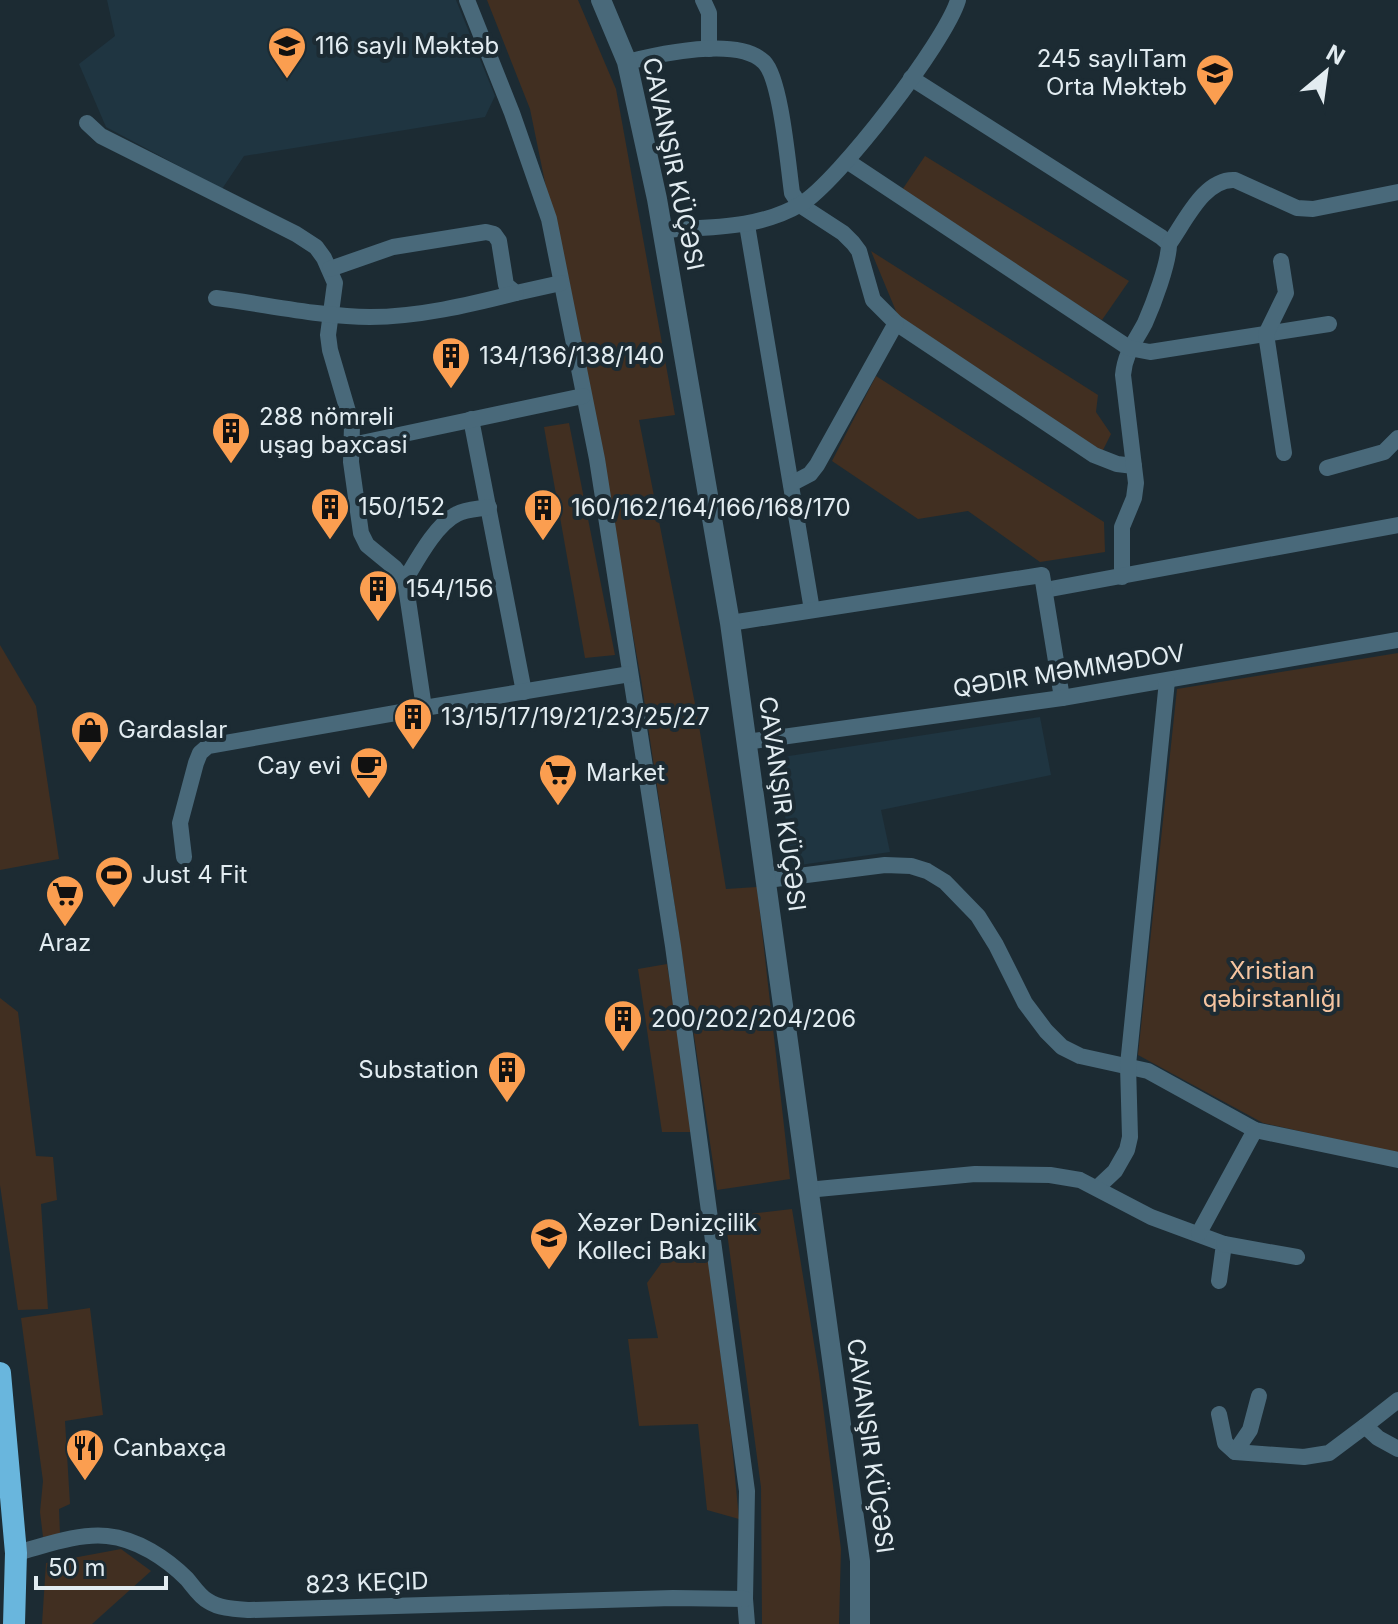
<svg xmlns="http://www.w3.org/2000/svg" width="1398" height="1624" viewBox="0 0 1398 1624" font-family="Inter,sans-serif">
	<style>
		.built { fill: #1f3541 }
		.green { fill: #412f21 }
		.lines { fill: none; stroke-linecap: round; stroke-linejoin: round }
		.minor { stroke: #49697a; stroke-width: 16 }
		.tertiary { stroke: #49697a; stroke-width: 20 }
		.trunk { stroke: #69b6dd; stroke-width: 22 }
		.labels { text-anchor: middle; stroke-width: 8; stroke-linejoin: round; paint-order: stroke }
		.poi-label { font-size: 24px; fill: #e2ecf1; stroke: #1c2b33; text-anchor: start }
		.street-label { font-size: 24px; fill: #e2ecf1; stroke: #1c2b33 }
		.park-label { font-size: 24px; fill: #f4c4a0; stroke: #1c2b33 }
	</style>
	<rect width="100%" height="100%" fill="#1c2b33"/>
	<!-- built -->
	<g class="built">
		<path d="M107 0H456L495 96 485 117 244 156 222 189 106 127 79 64 115 36Z"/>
		<path d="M1040 717 1051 775 881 810 890 852 793 866 776 758Z"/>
	</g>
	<!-- green -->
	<g class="green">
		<path d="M487 0H578L616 89 675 415 639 420 697 714 726 889 757 887 790 1179 717 1190 641 679 597 437 530 109Z"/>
		<path d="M925 156 1129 281 1102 320 900 193Z"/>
		<path d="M871 251 1098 395 1096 412 1111 434 1101 454 898 316Z"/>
		<path d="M876 376 1104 522 1105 552 1040 562 968 511 918 519 832 461Z"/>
		<path d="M569 423 615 655 585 658 544 427Z"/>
		<path d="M0 645 36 706 59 859 0 870Z"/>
		<path d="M1398 653V1153L1263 1123 1138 1055 1177 689Z"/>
		<path d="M667 964 693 1132H662L638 969Z"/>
		<path d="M0 998 18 1012 36 1156 53 1157 57 1200 41 1204 48 1309 18 1310 0 1185Z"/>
		<path d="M792 1209 819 1374 841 1549 839 1624H762L761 1487 725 1217Z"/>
		<path d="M708 1255 731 1435 739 1519 707 1510 698 1424 639 1426 628 1339 658 1338 647 1283 665 1258Z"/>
		<path d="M90 1308 103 1415 65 1421 70 1504 59 1509 60 1534 43 1537 40 1512 43 1481 21 1318Z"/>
		<path d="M121 1549 151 1571 92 1624H42L46 1563Z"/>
	</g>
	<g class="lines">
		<!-- minor -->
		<g class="minor">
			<path d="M467 0 512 113 549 219 597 459 673 946 747 1491 745 1599 747 1624"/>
			<path d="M703 0 709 13V49"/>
			<path d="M627 62C659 54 738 36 764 62 781 79 788 165 792 193L800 205 843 233 853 243 859 251 873 300 896 323 1094 455 1117 464 1134 466"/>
			<path d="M911 78 1161 237 1169 244C1169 263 1153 305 1145 323 1135 342 1125 353 1123 375L1136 483 1134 498 1122 527V577"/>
			<path d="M87 123 101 136 296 234 316 247 324 258 335 283 328 335 330 350 352 425 351 462 361 533 367 545 395 568 405 580 424 708 208 746 200 753 196 763 180 823 184 857"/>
			<path d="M847 161 1129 348 1150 352 1329 324"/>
			<path d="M747 225 812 610"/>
			<path d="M663 230C710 227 759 229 801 204 838 182 946 41 958 0"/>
			<path d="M1169 244C1185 222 1204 178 1235 180L1297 208 1313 209 1398 192"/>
			<path d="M1281 261 1286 293 1266 334 1284 453"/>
			<path d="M330 269 393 247 486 232 494 234 499 241 506 285 516 293 561 283"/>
			<path d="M216 298C264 304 323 317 370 317 418 317 469 305 516 293"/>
			<path d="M471 419 524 692"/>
			<path d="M352 445 583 396"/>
			<path d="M1327 468 1384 452 1398 438"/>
			<path d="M791 484 810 474 817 465 896 323"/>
			<path d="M405 580C417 560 436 524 457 514 466 509 480 509 489 507"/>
			<path d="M1045 590 1398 525"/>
			<path d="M730 623 1042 575 1062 698"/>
			<path d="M424 708 630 674"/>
			<path d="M746 742 1062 698 1398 640"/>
			<path d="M767 880 885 865 911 866 927 871 945 882 978 916 996 945 1025 1003 1046 1031 1062 1047 1080 1056 1148 1071 1255 1130 1398 1160"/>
			<path d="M1098 1187 1115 1171 1127 1150 1130 1137 1128 1065 1167 681"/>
			<path d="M807 1190 975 1174 1050 1175 1080 1180 1151 1217 1224 1244 1219 1281"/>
			<path d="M1199 1233 1255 1130"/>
			<path d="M1224 1244 1297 1257"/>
			<path d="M1219 1414 1225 1443 1235 1452 1304 1457 1329 1453 1365 1426 1378 1438 1398 1449"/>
			<path d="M1365 1426 1398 1400"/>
			<path d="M1235 1452 1250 1430 1259 1396"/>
			<path d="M16 1553C44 1546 77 1533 107 1536 137 1539 166 1558 187 1579 193 1586 200 1597 208 1601 220 1609 236 1609 250 1610L673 1598 745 1599"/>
		</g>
		<!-- tertiary -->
		<path class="tertiary" d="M601 0 627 62 657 199 730 623 860 1561V1624"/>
		<!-- trunk -->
		<path class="trunk" d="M0 1373 16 1553 14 1624"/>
	</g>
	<!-- icons -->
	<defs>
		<symbol id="school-pin" viewBox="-11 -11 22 30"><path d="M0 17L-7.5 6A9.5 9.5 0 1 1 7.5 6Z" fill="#fb9e50" stroke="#1c2b33"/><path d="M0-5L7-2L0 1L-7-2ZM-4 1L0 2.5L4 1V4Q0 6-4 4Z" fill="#111"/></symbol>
		<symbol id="building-pin" viewBox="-11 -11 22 30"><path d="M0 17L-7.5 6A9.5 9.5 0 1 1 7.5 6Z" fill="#fb9e50" stroke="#1c2b33"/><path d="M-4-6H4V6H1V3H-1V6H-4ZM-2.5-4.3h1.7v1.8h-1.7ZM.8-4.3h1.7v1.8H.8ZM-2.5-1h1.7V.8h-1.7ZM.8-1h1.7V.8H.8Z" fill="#111"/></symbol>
		<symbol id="shop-pin" viewBox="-11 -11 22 30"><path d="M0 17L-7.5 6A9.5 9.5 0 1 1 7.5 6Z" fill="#fb9e50" stroke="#1c2b33"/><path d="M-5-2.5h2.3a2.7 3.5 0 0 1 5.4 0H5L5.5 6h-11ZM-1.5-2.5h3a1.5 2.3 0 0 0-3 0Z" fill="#111"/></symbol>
		<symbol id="cafe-pin" viewBox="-11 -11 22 30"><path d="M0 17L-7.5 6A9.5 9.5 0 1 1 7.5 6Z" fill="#fb9e50" stroke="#1c2b33"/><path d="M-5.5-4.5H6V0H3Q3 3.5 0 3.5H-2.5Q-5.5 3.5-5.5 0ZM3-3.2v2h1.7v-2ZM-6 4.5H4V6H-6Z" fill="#111"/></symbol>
		<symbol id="supermarket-pin" viewBox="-11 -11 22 30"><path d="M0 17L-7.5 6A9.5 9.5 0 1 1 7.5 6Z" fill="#fb9e50" stroke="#1c2b33"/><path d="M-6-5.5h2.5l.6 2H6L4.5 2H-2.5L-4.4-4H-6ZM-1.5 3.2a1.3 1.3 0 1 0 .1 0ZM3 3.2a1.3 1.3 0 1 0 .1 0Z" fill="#111"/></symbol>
		<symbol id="stadium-pin" viewBox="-11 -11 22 30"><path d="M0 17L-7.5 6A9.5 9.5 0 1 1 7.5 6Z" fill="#fb9e50" stroke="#1c2b33"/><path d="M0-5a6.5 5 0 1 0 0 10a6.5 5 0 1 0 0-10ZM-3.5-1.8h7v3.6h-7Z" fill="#111"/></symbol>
		<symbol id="university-pin" viewBox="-11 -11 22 30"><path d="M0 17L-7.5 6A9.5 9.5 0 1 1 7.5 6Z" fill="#fb9e50" stroke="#1c2b33"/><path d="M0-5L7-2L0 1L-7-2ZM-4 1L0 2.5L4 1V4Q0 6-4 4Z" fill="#111"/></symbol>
		<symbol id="restaurant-pin" viewBox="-11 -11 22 30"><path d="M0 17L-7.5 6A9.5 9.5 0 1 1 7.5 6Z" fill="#fb9e50" stroke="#1c2b33"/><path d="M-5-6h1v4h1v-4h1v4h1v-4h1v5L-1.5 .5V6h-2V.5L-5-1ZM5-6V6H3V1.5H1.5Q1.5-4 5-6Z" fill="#111"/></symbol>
	</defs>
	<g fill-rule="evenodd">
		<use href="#school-pin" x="265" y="24" width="44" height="60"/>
		<use href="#school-pin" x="1193" y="51" width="44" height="60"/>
		<use href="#building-pin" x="429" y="334" width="44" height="60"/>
		<use href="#building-pin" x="209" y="409" width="44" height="60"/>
		<use href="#building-pin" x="308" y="485" width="44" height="60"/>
		<use href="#building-pin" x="521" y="486" width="44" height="60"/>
		<use href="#building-pin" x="356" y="567" width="44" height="60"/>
		<use href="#building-pin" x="391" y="695" width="44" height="60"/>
		<use href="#shop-pin" x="68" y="708" width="44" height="60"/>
		<use href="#cafe-pin" x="347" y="744" width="44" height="60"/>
		<use href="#supermarket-pin" x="536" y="751" width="44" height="60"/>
		<use href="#stadium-pin" x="92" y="853" width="44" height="60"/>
		<use href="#supermarket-pin" x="43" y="872" width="44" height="60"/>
		<use href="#building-pin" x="601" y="997" width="44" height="60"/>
		<use href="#building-pin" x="485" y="1048" width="44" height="60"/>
		<use href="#university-pin" x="527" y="1215" width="44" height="60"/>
		<use href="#restaurant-pin" x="63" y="1426" width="44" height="60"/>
	</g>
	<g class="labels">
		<!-- poi labels -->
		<g class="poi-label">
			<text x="315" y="54">116 saylı Məktəb</text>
			<text x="1187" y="67" text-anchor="end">245 saylıTam<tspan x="1187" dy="28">Orta Məktəb</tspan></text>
			<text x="479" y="364">134/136/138/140</text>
			<text x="259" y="425">288 nömrəli<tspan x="259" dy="28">uşag baxcasi</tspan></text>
			<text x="358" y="515">150/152</text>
			<text x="571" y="516">160/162/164/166/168/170</text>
			<text x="406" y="597">154/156</text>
			<text x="441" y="725">13/15/17/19/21/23/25/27</text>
			<text x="118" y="738">Gardaslar</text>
			<text x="341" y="774" text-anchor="end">Cay evi</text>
			<text x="586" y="781">Market</text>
			<text x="142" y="883">Just 4 Fit</text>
			<text x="65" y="951" text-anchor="middle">Araz</text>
			<text x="651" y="1027">200/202/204/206</text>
			<text x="479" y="1078" text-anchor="end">Substation</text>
			<text x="577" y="1231">Xəzər Dənizçilik<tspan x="577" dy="28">Kolleci Bakı</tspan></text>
			<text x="113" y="1456">Canbaxça</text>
		</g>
		<!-- street labels -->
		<g class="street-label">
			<text transform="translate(673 164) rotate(78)" y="8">CAVANŞIR KÜÇƏSI</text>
			<text transform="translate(1069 671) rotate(-9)" y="8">QƏDIR MƏMMƏDOV</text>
			<text transform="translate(782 804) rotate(82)" y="8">CAVANŞIR KÜÇƏSI</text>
			<text transform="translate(870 1446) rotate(82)" y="8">CAVANŞIR KÜÇƏSI</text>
			<text transform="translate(367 1583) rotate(-2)" y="8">823 KEÇID</text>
		</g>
		<!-- park labels -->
		<g class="park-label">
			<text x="1272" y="979">Xristian<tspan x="1272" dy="28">qəbirstanlığı</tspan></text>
		</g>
	</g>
	<!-- north arrow -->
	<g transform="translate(1326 72) rotate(29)" stroke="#1c2b33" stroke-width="6" paint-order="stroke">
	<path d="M0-6L14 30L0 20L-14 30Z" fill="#e2ecf1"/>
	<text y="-12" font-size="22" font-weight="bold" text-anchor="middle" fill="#e2ecf1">N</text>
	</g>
	<!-- scale -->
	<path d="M36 1576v12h130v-12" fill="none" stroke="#e2ecf1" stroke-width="4"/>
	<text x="48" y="1576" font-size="24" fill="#e2ecf1" stroke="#1c2b33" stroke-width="6" paint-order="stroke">50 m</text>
</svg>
